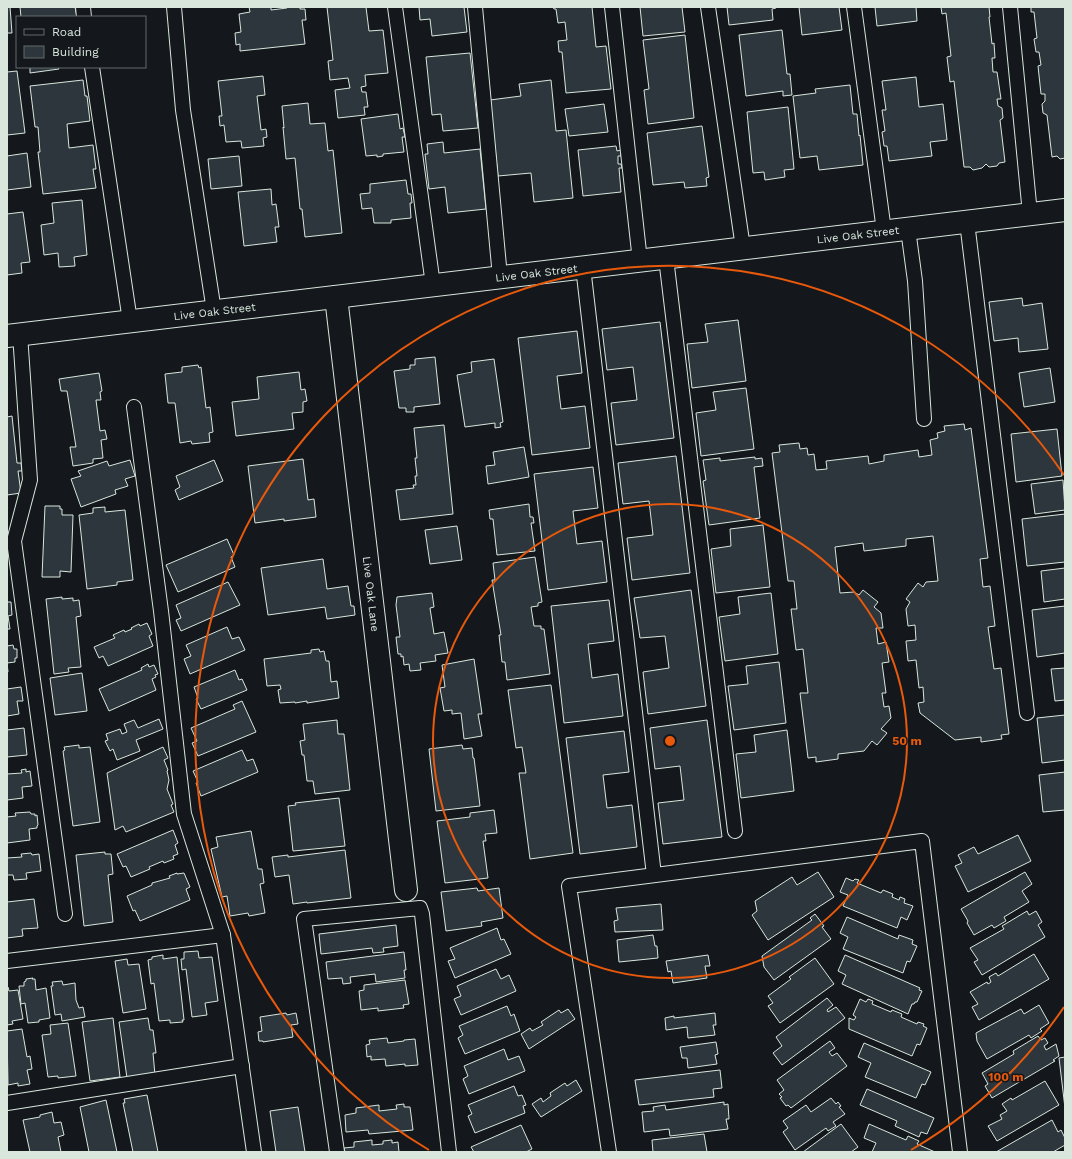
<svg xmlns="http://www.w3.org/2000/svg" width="1072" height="1159" viewBox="0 0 1072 1159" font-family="'Work Sans',sans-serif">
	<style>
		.building { fill: #2c363c; stroke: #d8e6dc }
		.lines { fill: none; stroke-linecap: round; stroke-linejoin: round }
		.lane-casing { stroke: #d8e6dc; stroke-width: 16 }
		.street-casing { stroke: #d8e6dc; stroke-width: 24 }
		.lane { stroke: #14181c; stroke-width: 14 }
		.street { stroke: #14181c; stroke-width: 22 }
		.ring { fill: none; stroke: #e8590c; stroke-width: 2 }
		.labels { text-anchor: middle; stroke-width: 3; stroke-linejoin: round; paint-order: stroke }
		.street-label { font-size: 11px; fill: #d8e6dc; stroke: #14181c }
		.centre { fill: #e8590c; stroke: #14181c; stroke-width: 2 }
		.ring-label { font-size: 12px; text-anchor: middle; font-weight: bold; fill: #e8590c; stroke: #14181c; stroke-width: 3; stroke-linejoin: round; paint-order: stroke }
	</style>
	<rect width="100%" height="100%" fill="#14181c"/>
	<!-- building -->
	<g class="building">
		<path d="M7 7H10L12 33H7Z"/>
		<path d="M20 7H75L77 17H21Z"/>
		<path d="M249 7H271V10L287 8V7H300V9H305L306 20H302L305 44 240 51V44L236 45 235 33 241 32 239 14 250 12Z"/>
		<path d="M327 7H366L369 31 383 30 388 73 365 75 366 86 361 87 362 92H366L368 107H364L365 115 338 118 335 90 350 88 348 78 330 80 328 61 333 60Z"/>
		<path d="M419 7H464L467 32 432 36 430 19 420 20Z"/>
		<path d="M553 7H592L596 47 606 46 611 89 566 93 562 52H559L558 41 567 40 565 22 558 23 556 9H554Z"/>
		<path d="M640 7H682L685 32 643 36Z"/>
		<path d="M727 7H776V8L772 9 773 20 729 25Z"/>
		<path d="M799 7H839L842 30 802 35Z"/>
		<path d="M875 7H916L917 21 877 26Z"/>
		<path d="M941 7H989L990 17H989L992 44 994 43 995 58H992L993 72H997L1001 99H997L998 106 1002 108 1003 118 1000 120 1005 162 999 163 997 166 989 167 986 164 982 168 973 170 970 167H964L954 81 950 82 947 57 951 56 946 13 942 14Z"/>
		<path d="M1031 7H1065V158L1060 159 1057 156 1052 157 1047 115 1043 113 1042 104 1045 101V94H1041L1038 66 1041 65 1039 52H1036L1034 39 1037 38 1034 12H1031Z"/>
		<path d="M782 30 787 74H790L792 95 783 96V91L746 96 739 35Z"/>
		<path d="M685 35 694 118 648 124 644 90 649 89 643 40Z"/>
		<path d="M470 53 478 128 443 131 441 114 432 115 426 57Z"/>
		<path d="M30 67H58L59 69 30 73Z"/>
		<path d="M17 71 25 133 7 135V72Z"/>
		<path d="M263 76 265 95 257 96 261 130 266 129 267 137 263 138 264 146 242 148 241 141 226 142 224 125 220 126 219 116H222L218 81Z"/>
		<path d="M916 77 919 107 943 104 947 140 930 142 932 156 889 161 887 146H884L882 132 885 131 882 110H886L882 81Z"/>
		<path d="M83 80 85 96H87L90 121 67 124 69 148 93 145 96 169H93L96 188 43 194 38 152H40L38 127H35L30 86Z"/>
		<path d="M551 80 556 131 566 130 573 198 534 202 531 173 498 176 490 100 521 96 519 84Z"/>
		<path d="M850 85 853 114H857L859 136 860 135 863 165 819 170 817 156 800 158 793 96 816 93 815 89Z"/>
		<path d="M308 103 310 124 325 123 328 151 333 150 342 233 305 237 302 209H300L295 158 286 159 283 127 284 128 282 106Z"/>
		<path d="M604 104 608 132 569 136 565 109Z"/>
		<path d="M788 107 794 169 784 170 785 177 765 180 764 172 753 173 747 112Z"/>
		<path d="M398 114 400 129 403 128 405 137H402L404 152 383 154V156L377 157V155L366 156 361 119Z"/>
		<path d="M702 126 709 177 706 178 707 186 685 188 684 182 653 185 647 133Z"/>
		<path d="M443 142 444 153 480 149 486 209 448 213 445 187 429 189 425 154H428L427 144Z"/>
		<path d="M616 146 617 151 621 150V156H618V164H621L622 168H619L621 192 583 196 578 150Z"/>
		<path d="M27 153 31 187 7 190V156Z"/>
		<path d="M239 156 242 186 211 189 208 159Z"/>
		<path d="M406 180 408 194H411L412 203H410L411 218 391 220V223H374L372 208 362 209 360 194 370 193V184Z"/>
		<path d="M271 189 272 205 276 204 279 227H275L277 242 244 246 238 192Z"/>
		<path d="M82 200 87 255 74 257 75 266 59 267 58 253 44 255 41 225 54 223 52 203Z"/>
		<path d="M23 212 30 262 21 263 22 273 7 275V214Z"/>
		<path d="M1022 298 1023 306 1042 303 1048 349 1019 352 1018 338 994 341 989 302Z"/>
		<path d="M738 320 746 381 692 388 687 344 708 342 705 324Z"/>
		<path d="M660 322 674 438 616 445 611 403 637 400 633 367 607 370 602 329Z"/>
		<path d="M577 331 582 373 557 376 561 409 585 406 590 448 532 455 518 338Z"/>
		<path d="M435 357 440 404 414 407V412H406V408H399L394 371 410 369V365H415V359Z"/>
		<path d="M494 359 503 422 500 423 501 427 495 428V423L465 427 457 375 472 372 471 362Z"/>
		<path d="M198 365 199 368 201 367 206 408 210 407 213 432 209 433 210 442 192 444 191 441 180 443 175 403H168L165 374 182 372V367Z"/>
		<path d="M1050 368 1055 402 1024 407 1019 373Z"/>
		<path d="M299 372 301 390 305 389 307 401 303 402V412L292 413 294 429 236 436 232 402 259 399 257 377Z"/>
		<path d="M99 373 102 391 100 392 101 400H96L100 431 105 430 107 439 101 440 103 458 93 459V463L73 466 70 447H76L67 391H61L59 379Z"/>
		<path d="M746 388 754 449 701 456 696 413 716 410 713 392Z"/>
		<path d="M12 416 17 463H21L22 471H18L21 493 7 495V417Z"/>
		<path d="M964 424 965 430 971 428 988 558 980 559 983 587 990 586 995 626 988 627 994 669 1001 668 1009 734 1001 735 1002 739 981 742V737L955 740 920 713 918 703 924 702 923 687 919 688 916 660 908 661 906 641 916 640 915 625 908 626 906 609 910 602 906 599 918 583 923 587 926 582 938 581 933 536 906 539V546L864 551 863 543 835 547 840 593 854 592 859 595 863 590 878 602 874 607 881 613 883 628H876L878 644 886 642 889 662 882 663 886 693H882L884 707 889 706 891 718 881 729 887 733 877 745 872 741 864 751 838 754V759L816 762V757L808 758 800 693H808L803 649 796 650 791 609H797L794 581H788L772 453 780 452 779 445 799 443 800 449 807 448 808 455 814 454 816 470 827 469 826 461 868 456 869 464 884 461V455L918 450 919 457 932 455 930 440 938 438 937 433 945 431 944 426Z"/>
		<path d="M444 425 453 514 400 520 396 490 414 488 413 485H416L415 476H417L415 458H417L414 428Z"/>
		<path d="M1057 429 1062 476 1016 482 1011 434Z"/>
		<path d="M524 447 529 477 488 484 486 466 495 465 493 452Z"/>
		<path d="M676 456 690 573 632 580 627 538 653 535 649 501 623 504 618 463Z"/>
		<path d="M755 457V459L762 458 763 466 754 467 760 518 709 525 703 481 706 480 703 460 720 458V461Z"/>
		<path d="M303 459 308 500 314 499 316 517 284 521V519L255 523 248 466Z"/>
		<path d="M130 460 135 476 125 479 128 486 115 490 116 494 81 507 71 479 81 476 78 471 107 461 109 466Z"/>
		<path d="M214 460 223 481 179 500 175 490 180 487 176 476Z"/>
		<path d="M593 467 598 508 573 511 577 544 602 541 607 582 548 590 534 474Z"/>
		<path d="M1063 480 1065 510 1035 514 1031 484Z"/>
		<path d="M529 504 530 517H533L534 523H531L535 551 497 555 493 519H490L489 510Z"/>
		<path d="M45 506H60V509H62V515H73L71 572 60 571V577H42Z"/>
		<path d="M105 507V512L125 510 133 580 117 582V585L87 589 79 515 93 513V508Z"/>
		<path d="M1065 514V562L1027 566 1022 519Z"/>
		<path d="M763 525 770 587 716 593 711 549 731 546 730 529Z"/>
		<path d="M457 526 462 560 430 564 425 530Z"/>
		<path d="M227 539 234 555 231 557 235 567 178 592 166 565Z"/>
		<path d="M535 557 542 602 538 603V606L531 607 534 626H541V629H544L550 674 507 680 505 662H502L499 635H501L492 580H495L493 563Z"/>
		<path d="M323 559 327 589 348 586 351 606H354L355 615 327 619 325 607 268 615 261 568Z"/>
		<path d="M1065 568V599L1044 602 1041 571Z"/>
		<path d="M228 582 240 605 181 631 176 620 181 618 176 605Z"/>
		<path d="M691 590 706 706 648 714 643 672 669 668 665 636 640 638 634 598Z"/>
		<path d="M432 593 434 607 430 608 434 634 444 632 448 653 435 655 436 661 420 663 421 670 410 671 409 664 404 665 403 656 401 657V654H398L396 637H400L396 605 397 597Z"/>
		<path d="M771 593 778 654 725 661 719 617 740 614 738 597Z"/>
		<path d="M62 597V599L73 598V601L79 600 81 616 76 617 81 667 68 668 69 672 54 674 46 599Z"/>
		<path d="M609 600 614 641 588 644 592 678 618 674 623 716 564 723 551 606Z"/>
		<path d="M7 602H11L12 615 8 616 10 629H7Z"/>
		<path d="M1065 606V653L1037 657 1032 610Z"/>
		<path d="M147 623 152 634 149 636 153 646 108 666 103 656 99 658 94 647 115 638 113 635 124 630 125 632 132 629 131 628 139 624 140 626Z"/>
		<path d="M227 627 232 639 239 637 245 650 190 674 184 659 191 656 186 645Z"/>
		<path d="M13 645 14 649H17V658H15V662L7 663 8 672H7V646Z"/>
		<path d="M319 649 320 652 324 651 326 661H329L331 682 337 681 339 698 307 703V701L295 703V702L280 703 278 690 281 689 280 685 267 686 264 659 311 653V650Z"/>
		<path d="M474 659 482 714H478L482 736 464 739 461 713 452 714V710L444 711 440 688 445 687 442 665Z"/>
		<path d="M779 662 786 723 734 730 728 686 748 684 746 666Z"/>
		<path d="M148 664 149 667 154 665 158 674 155 675 156 677 152 679 156 690 109 711 99 689 142 670 141 668Z"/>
		<path d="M1065 668V700L1055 701 1051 669Z"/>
		<path d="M235 670 239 680 242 679 247 690 201 709 196 699 198 698 194 687Z"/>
		<path d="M82 673 87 711 55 715 50 678Z"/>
		<path d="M551 685 573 853 530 859 519 773H526L522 747 516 748 508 690Z"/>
		<path d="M21 687 23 701H17L19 714 7 716V689Z"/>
		<path d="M242 701 256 732 198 756 192 743 197 741 191 728 235 709 233 705Z"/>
		<path d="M1065 715V760L1042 763 1037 718Z"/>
		<path d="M159 719 163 729 136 740 140 751 117 760 113 749 110 751 105 741 108 740 106 734 120 729 122 734 127 732 124 724 134 720 138 728Z"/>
		<path d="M337 720 338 734H344L350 790 315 794 313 781H307L304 755H302L300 741 305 740 303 724Z"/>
		<path d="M707 720 722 837 663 844 658 803 684 800 680 766 655 769 650 728Z"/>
		<path d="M24 728 27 755 7 757V730Z"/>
		<path d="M787 730 794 791 741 798 736 754 756 752 754 735Z"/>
		<path d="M624 731 629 772 603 775 607 808 632 805 637 847 580 854 566 738Z"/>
		<path d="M79 745V748L90 747 100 822 73 826 63 751 65 750 64 747Z"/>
		<path d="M462 745 463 749 472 748 473 758H474L480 806 436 811 429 749Z"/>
		<path d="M163 747 168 758 164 760 168 770 167 771 169 780 167 789 173 804 171 805 174 812 126 832 123 826 115 830 107 773Z"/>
		<path d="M242 750 247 761 253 759 258 772 201 796 196 783 198 782 193 771Z"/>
		<path d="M26 769V772L30 771 32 786 22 787 23 798 7 800V774L22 773 21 770Z"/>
		<path d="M1065 772V810L1043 812 1039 775Z"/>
		<path d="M339 798 345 846 293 851 288 806 296 805 295 803Z"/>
		<path d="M494 810 497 833 485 834 486 841H483L488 878 445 883 437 821 470 817V813Z"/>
		<path d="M30 812 31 814H35V816L37 815 38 825 37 826V828L29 829 30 840 7 843V817L16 816 15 813Z"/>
		<path d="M173 830 178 843 175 845 178 854 173 856 174 859 164 863 163 861 149 867 150 869 131 877 126 866 123 867 117 854Z"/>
		<path d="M251 831 258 869H262L264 883 260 884 265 913 249 916 248 913 230 916 227 896 222 897 211 849 218 847 216 837Z"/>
		<path d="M1018 835 1031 861 968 892 955 866 962 863 958 855 974 847 978 854Z"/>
		<path d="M345 850 351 898 307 903V902L293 904 289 875 275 877 272 857 288 855V857Z"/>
		<path d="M105 852V854H111L113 874 108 875 113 922 84 926 76 855Z"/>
		<path d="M31 853 32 855 39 854 41 871 26 873 27 879 14 880 13 875H7V858L22 857 21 854Z"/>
		<path d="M818 872 834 897 768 940 752 915 757 911 755 901 792 877 797 885Z"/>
		<path d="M1025 872 1032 884 1022 891 1029 902 1004 917 1006 921 994 928 992 925 974 935 967 923 968 921 961 909Z"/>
		<path d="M177 873V874L184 873 190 887 186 889 190 900 140 921 135 910 133 911 127 896 152 885V883L170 878 169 876Z"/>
		<path d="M846 878 853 881 855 879 859 880 857 883 881 893 883 890 893 894 892 897 899 900 900 897 905 899 904 903 913 906 907 920 901 917 897 928 843 906 848 895 840 892Z"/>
		<path d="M477 888 478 891 499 888 503 918 481 922 482 926 446 931 441 892Z"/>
		<path d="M34 899 38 928 22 929 23 936 7 938V902Z"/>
		<path d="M661 904 663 930 615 932 614 921 618 920 616 908Z"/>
		<path d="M1027 911 1029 915 1036 911 1042 922 1038 925 1045 937 982 975 974 962 978 960 970 948 1004 929 1002 926Z"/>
		<path d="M815 914 824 926 822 927 831 939 774 980 764 967 762 956 812 920 810 918Z"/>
		<path d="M847 917 898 939 899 935 913 940 912 944 917 946 910 962 907 961 903 973 843 949 848 937 840 933Z"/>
		<path d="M396 925 398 946 383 948 384 952 373 953 372 948 321 954 319 934Z"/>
		<path d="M497 928 501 940 504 939 511 954 455 978 448 961 455 959 450 948Z"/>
		<path d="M653 935 655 946H657L658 958 619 962 617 940Z"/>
		<path d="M198 951 199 958 212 957 218 1001 205 1003 207 1015 192 1017 186 969 182 970 181 959H184V952Z"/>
		<path d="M404 952 406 970H404L405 978 376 982 375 974 350 977 351 983 343 984 342 978 328 979 326 962Z"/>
		<path d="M1034 954 1049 979 979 1020 972 1007 978 1004 970 992 987 982 988 984 991 982 989 977 996 973 998 976Z"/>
		<path d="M163 955V959L177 957 184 1020H182L183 1022 170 1023V1020L159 1021 154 983 151 984 148 960 152 959V957Z"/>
		<path d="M708 955 710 966H705L707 978 673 983 671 971 668 972 666 961Z"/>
		<path d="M845 955 920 988 919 990 922 991 917 1002H915L914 1004H912L908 1014 842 984 846 975 838 971Z"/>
		<path d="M815 958 834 984 780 1023 768 1006 773 1003 768 996 791 979 789 977Z"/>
		<path d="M127 959 128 965 139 964 146 1009 123 1013 115 961Z"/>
		<path d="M496 969 501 979 509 975 516 991 461 1015 454 999 461 996 457 986Z"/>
		<path d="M33 978 32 979H35L36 990 46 988 50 1018 39 1020V1022L28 1023 25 1003 21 1004 19 986H24V982L26 981V979Z"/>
		<path d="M405 980 409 1004 403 1005 404 1008 378 1011V1008L361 1010 359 991 364 990V985Z"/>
		<path d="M62 981 63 985 75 983 76 1000 79 1008 83 1007 85 1017 62 1021 61 1014 55 1015 51 986H53L52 982Z"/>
		<path d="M7 987H8L9 991 18 990 23 1019 12 1021 13 1024 7 1025Z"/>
		<path d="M827 998 833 1005 827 1010 828 1012 836 1007 845 1018 782 1065 773 1053 782 1046 776 1037Z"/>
		<path d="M860 999 866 1002 868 999 873 1001 872 1004 891 1012 892 1010 902 1014 901 1017 917 1024 918 1022 924 1024 923 1026 927 1028 920 1045 917 1044 912 1056 849 1029V1018L854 1020 856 1017 853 1015Z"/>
		<path d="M1039 1005 1049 1023 1040 1029 1042 1031 1031 1038 1029 1035 987 1059 977 1041 976 1033 1021 1009 1024 1014Z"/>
		<path d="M507 1006 511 1016 514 1014 520 1031 465 1054 458 1038 463 1035 459 1026Z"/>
		<path d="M568 1009 575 1019 529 1049 521 1034 530 1028 532 1031 543 1025 541 1022 559 1010 561 1013Z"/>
		<path d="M286 1013 287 1015 296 1013 298 1024 291 1025 293 1037 263 1042V1041H259L258 1032 262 1031 260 1017Z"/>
		<path d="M715 1013 716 1025H713L715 1035 688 1038 687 1027 666 1030 665 1018 674 1016V1018Z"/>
		<path d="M113 1018 120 1077 90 1081 82 1022Z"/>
		<path d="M148 1018 150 1030H153L156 1053H153L155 1075 127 1078 119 1022Z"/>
		<path d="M68 1023 76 1076 58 1078V1076L48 1077 42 1035 51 1034 50 1025Z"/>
		<path d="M22 1029 27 1057 30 1056 32 1069 27 1070 30 1084 18 1086V1083L8 1085 7 1031Z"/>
		<path d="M1038 1036 1041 1040 1045 1038 1048 1043 1044 1046 1046 1050 1056 1044 1059 1056 1053 1060 1055 1061 992 1098 985 1086 988 1084 982 1073 1014 1054 1013 1051Z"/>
		<path d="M387 1038 388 1043 404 1041V1040L415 1039 418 1065 405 1066V1064L386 1066 385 1059 371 1060V1056L367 1057 366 1045 370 1044 369 1040Z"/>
		<path d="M830 1041 835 1048 829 1052 832 1056 837 1053 847 1066 791 1108 788 1105 786 1106 780 1098 782 1097 779 1094 784 1090 777 1080Z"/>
		<path d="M716 1042 718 1054 715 1055 717 1064 688 1068 687 1058H682L680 1047Z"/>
		<path d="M864 1043 931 1072 925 1085 922 1084 916 1098 865 1077 871 1063 858 1057Z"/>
		<path d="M504 1049 508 1060 519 1056 525 1071 469 1094 463 1079 468 1076 464 1066Z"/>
		<path d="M1065 1057V1108L1059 1058Z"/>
		<path d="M720 1070 722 1088 713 1089 714 1097 639 1105 635 1080Z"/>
		<path d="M576 1080 582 1091 541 1117 532 1104 541 1098 543 1102 551 1096 550 1093 565 1083 567 1086Z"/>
		<path d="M1045 1081 1059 1105 997 1141 988 1126 1002 1119 1000 1115 1007 1111 1002 1104 1011 1098 1012 1100Z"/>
		<path d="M514 1086 518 1096 522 1095 526 1105 523 1106 525 1113 475 1133 468 1116 472 1114 468 1105Z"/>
		<path d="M867 1089 934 1118 927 1134 921 1132 919 1137 895 1126 897 1121 860 1105Z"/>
		<path d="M147 1095 158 1152H133L123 1103H125L124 1099Z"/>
		<path d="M831 1098 836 1104 838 1102 841 1106 839 1107 845 1114 833 1122 836 1126 828 1131 826 1128 795 1150 783 1132 788 1128 783 1121 806 1105 811 1112Z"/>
		<path d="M106 1100 117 1152H89L80 1107Z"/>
		<path d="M724 1102V1105L728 1104 729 1119H726L728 1129 670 1136 669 1129 644 1132 642 1112 654 1111 653 1107 665 1105 666 1110Z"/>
		<path d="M404 1104V1107H410L413 1130 369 1134 368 1130 346 1132 345 1115 356 1113V1108L379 1105V1111L397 1109 396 1105Z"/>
		<path d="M298 1107 305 1152H276L270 1111Z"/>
		<path d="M52 1112 54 1123 61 1122 64 1135 58 1137 61 1152H30L23 1120 40 1117V1115Z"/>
		<path d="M1052 1120 1058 1132 1061 1130 1065 1138V1145L1053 1152H996Z"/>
		<path d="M841 1124 858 1147 851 1152H803Z"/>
		<path d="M869 1124 906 1140 908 1136 919 1141 917 1144 935 1152H872L876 1143 864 1138Z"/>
		<path d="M521 1125 532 1149 526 1152H474L471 1147Z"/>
		<path d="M704 1134 707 1152H653L652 1140Z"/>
		<path d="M372 1140V1145L383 1144V1141L392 1140V1143L398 1142 399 1152H345L344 1148 354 1147V1142Z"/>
	</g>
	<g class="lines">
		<defs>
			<g id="lane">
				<path d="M83 7 84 17"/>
				<path d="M174 7 183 110 214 311"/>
				<path d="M395 7 433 285"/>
				<path d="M475 7 500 277"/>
				<path d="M612 7 640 261"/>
				<path d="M708 7 743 248"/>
				<path d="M854 7 884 231"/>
				<path d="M1010 7 1030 214"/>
				<path d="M92 67 130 321"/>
				<path d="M967 222 1027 713"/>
				<path d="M908 229 915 281 924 419"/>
				<path d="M666 258 735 831"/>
				<path d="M583 267 654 875"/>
				<path d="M20 334 30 480 14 541 65 914"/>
				<path d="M134 407 161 611 184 814 223 935 254 1152"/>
				<path d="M7 961 223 935"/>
				<path d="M7 1103 242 1066"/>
				<path d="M337 1152 304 919 420 908 422 914 449 1152"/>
				<path d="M609 1152 569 886 922 841 960 1152"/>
			</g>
			<g id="street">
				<path id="s1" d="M336 297 406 890"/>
				<path id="s2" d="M7 336 1065 210"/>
			</g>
		</defs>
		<!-- lane casing -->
		<use href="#lane" class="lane-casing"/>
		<!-- street casing -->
		<use href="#street" class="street-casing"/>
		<!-- lane -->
		<use href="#lane" class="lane"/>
		<!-- street -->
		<use href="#street" class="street"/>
	</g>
	<!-- distance rings -->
	<g class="ring">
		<circle cx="670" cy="741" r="237"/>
		<path d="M1064 1007A475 475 0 0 1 911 1150M429 1150A475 475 0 1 1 1064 475"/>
	</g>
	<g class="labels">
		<!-- street labels -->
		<g class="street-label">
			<text dy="4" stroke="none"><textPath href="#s2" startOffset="857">Live Oak Street</textPath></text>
			<text dy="4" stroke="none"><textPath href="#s2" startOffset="533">Live Oak Street</textPath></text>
			<text dy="4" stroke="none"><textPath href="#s2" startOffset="209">Live Oak Street</textPath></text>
			<text dy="4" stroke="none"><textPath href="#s1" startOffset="299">Live Oak Lane</textPath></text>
		</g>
	</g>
	<circle cx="670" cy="741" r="6" class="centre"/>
	<g class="ring-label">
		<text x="907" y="745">50 m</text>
		<text x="1006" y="1081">100 m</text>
	</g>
	<!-- border -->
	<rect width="1072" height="1159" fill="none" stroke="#d8e6dc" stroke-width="16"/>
	<!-- legend -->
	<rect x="16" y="16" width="130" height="52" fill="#14181c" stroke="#626a69"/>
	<rect x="24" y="29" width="20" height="6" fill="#14181c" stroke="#626a69"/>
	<text x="52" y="36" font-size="12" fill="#d8e6dc">Road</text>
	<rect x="24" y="46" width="20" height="12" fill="#2c363c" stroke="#626a69"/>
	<text x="52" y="56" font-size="12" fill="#d8e6dc">Building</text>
</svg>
